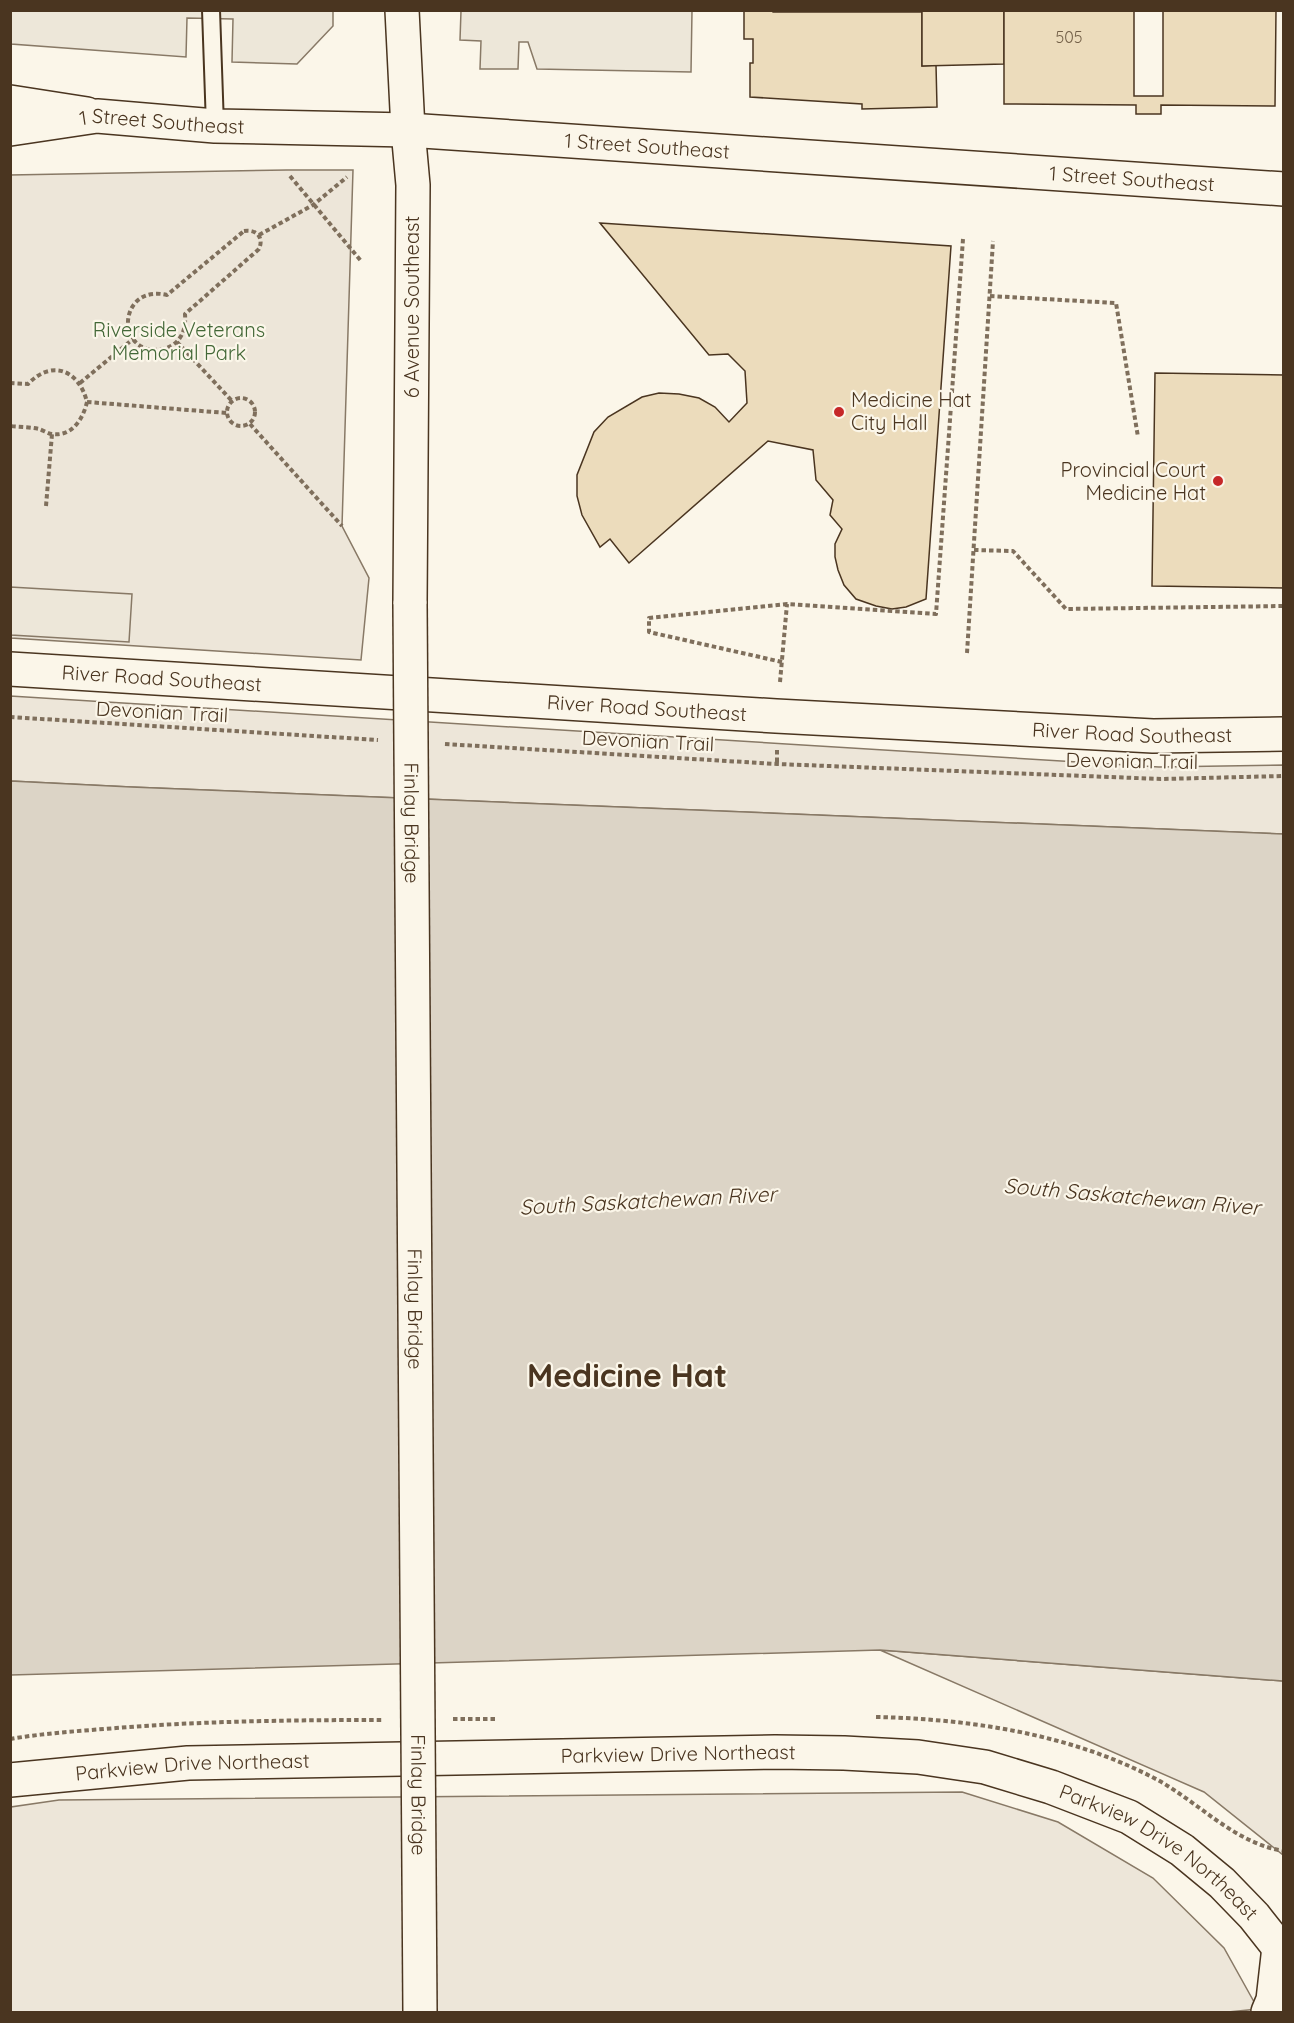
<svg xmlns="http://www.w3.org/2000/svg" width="1294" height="2023" viewBox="0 0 1294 2023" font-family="Quicksand,sans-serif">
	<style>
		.green { fill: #ede6d9; stroke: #887966; stroke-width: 1.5 }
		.parking { fill: #ede7d9; stroke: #887966; stroke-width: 1.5 }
		.water { fill: #dcd4c6; stroke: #887966; stroke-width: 1.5 }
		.building { fill: #ecdcbc; stroke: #4a3520; stroke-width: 1.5 }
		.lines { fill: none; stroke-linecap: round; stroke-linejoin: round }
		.service-casing { stroke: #4a3520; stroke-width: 20 }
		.minor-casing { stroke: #4a3520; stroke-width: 36 }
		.tertiary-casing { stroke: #4a3520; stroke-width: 36 }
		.secondary-casing { stroke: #4a3520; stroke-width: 36 }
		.primary-casing { stroke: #4a3520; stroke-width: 36 }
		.path { stroke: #7f6f5c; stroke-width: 4; stroke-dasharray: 4.5 3; stroke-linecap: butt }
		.service { stroke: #fbf6e9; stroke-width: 16 }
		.minor { stroke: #fbf6e9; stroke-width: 33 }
		.tertiary { stroke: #fbf6e9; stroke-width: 33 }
		.secondary { stroke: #fbf6e9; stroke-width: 33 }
		.primary { stroke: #fbf6e9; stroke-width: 33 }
		.tertiary-bridge-casing { stroke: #4a3520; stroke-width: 36; stroke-linecap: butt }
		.tertiary-bridge { stroke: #fbf6e9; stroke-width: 33 }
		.poi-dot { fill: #c62828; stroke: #fbf6e9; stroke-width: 2 }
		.labels { text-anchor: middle; stroke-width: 4.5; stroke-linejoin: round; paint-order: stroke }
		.number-label { font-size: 16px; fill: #725f47 }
		.street-label { font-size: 20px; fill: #4a3520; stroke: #fbf6e9 }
		.park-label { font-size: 20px; fill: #436837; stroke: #fbf6e9 }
		.poi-label { font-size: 20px; fill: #4a3520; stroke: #fbf6e9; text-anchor: start }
		.water-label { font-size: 21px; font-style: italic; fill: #4a3520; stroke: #fbf6e9 }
		.town-label { font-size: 32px; font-weight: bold; fill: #4a3520; stroke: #fbf6e9 }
	</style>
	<rect width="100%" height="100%" fill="#fbf6e9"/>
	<!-- green -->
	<g class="green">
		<path d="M287 170H353L342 526 369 578 361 660 11 638 10 175Z"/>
		<path d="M10 696 1159 767 1283 765V834L131 787 11 781Z"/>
		<path d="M880 1650 1283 1681V1855L1204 1792Z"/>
		<path d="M962 1792 1058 1822 1153 1878 1224 1948 1258 2009 1228 2012H11V1807L59 1800Z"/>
	</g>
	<!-- parking -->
	<g class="parking">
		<path d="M333 10V26L297 64 232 62 233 19 187 18 186 57 11 44 10 11Z"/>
		<path d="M461 11H692L691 72 537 69 528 42H519L518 69H480L481 41 460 40Z"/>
		<path d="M10 587 132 594 129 642 11 635Z"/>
	</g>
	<!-- water -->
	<path class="water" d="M10 781 131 787 1283 834V1681L880 1650 11 1675Z"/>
	<!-- building -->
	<g class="building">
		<path d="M744 10H772L773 12H922V66L936 65 937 107 862 109V104L750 97V63H753V39H744Z"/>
		<path d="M922 10H1004V64L922 66Z"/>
		<path d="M1004 10H1134V96H1163V10H1276L1275 106 1161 105V114H1136V105L1004 104Z"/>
		<path d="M600 223 951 246 926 599 906 607 892 609 876 606 856 599 844 585 838 570 835 557V544L842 529 830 515 833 500 816 480 813 450 768 441 629 563 610 539 600 547 582 515 577 496V475L594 432 608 417 642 397 659 393 679 394 699 398 715 407 729 422 747 403 745 371 728 354 709 355Z"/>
		<path d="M1155 373 1284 375V588L1152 586Z"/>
	</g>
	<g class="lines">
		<defs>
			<path id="service" d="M211 10 215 126"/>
			<g id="minor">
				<path id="s1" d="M10 669 776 716 1153 736 1284 734"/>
				<path d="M1268 2012 1273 2000 1279 1947"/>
			</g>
			<g id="tertiary">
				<path d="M402 10 408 130 413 185 410 604"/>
				<path id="s2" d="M10 1780 188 1763 775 1752 844 1753 918 1757 985 1767 1051 1787 1129 1817 1182 1850 1222 1883 1254 1916 1284 1954"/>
			</g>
			<path id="secondary" d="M10 102 87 114"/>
			<g id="primary">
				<path id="s3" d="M10 129 97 116 215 126 408 130 1284 189"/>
			</g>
		</defs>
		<!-- service casing -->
		<use href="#service" class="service-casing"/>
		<!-- minor casing -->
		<use href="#minor" class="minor-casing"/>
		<!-- tertiary casing -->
		<use href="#tertiary" class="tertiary-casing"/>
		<!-- secondary casing -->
		<use href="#secondary" class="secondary-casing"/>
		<!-- primary casing -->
		<use href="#primary" class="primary-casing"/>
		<!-- path -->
		<g class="path">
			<path d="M290 176 361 261"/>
			<path d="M244 231C257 229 264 238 259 249L185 314C186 327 183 339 171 346 166 349 159 350 153 350 114 346 122 284 167 295Z"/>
			<path d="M259 235 313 205 347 177"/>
			<path d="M990 296 1116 303 1138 437"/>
			<path d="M177 342 232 401"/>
			<path d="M10 383 28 384C52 359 79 370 87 402 83 419 72 437 52 434 48 434 43 430 39 429 30 427 20 427 10 426"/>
			<path d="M80 383 133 339"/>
			<circle cx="241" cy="412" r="14"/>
			<path d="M87 402 227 413"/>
			<path d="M250 424 342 526"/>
			<path d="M46 506 52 434"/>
			<path d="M974 550 1013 551 1066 609 1284 606"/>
			<path d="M967 653 993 241"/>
			<path d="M782 662 649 632V618L787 604 936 614 963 239"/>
			<path d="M780 682 787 604"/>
			<path d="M10 717 378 740"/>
			<path d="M445 744 777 764 1161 779 1284 776"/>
			<path d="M777 750V764"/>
			<path d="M876 1717C970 1719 1070 1734 1154 1778 1198 1801 1233 1843 1284 1851"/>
			<path d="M453 1719H497"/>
			<path d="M10 1739C45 1733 80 1731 116 1728 205 1721 293 1720 383 1720"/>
		</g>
		<!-- service -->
		<use href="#service" class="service"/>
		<!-- minor -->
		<use href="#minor" class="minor"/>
		<!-- tertiary -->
		<use href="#tertiary" class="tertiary"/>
		<!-- secondary -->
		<use href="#secondary" class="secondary"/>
		<!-- primary -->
		<use href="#primary" class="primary"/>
		<defs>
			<g id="tertiary-bridge">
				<path id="s4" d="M410 604 420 2012"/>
			</g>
		</defs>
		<!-- tertiary-bridge casing -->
		<use href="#tertiary-bridge" class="tertiary-bridge-casing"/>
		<!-- tertiary-bridge -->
		<use href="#tertiary-bridge" class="tertiary-bridge"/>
	</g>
	<!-- markers -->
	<g class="poi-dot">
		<circle cx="839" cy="412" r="6"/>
		<circle cx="1218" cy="481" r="6"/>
	</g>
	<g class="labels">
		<!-- number labels -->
		<g class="number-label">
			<text x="1069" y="43">505</text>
		</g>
		<!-- street labels -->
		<g class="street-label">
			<text dy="7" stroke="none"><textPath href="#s3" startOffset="153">1 Street Southeast</textPath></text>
			<text dy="7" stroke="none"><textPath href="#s3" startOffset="639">1 Street Southeast</textPath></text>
			<text dy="7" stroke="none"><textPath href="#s3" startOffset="1125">1 Street Southeast</textPath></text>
			<text transform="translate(412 307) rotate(-90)" y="7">6 Avenue Southeast</text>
			<text dy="7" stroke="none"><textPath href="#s1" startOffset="152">River Road Southeast</textPath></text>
			<text dy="7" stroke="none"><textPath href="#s1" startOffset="638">River Road Southeast</textPath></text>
			<text transform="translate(162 712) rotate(3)" y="7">Devonian Trail</text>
			<text dy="7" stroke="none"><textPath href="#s1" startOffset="1124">River Road Southeast</textPath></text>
			<text transform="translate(648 741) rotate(3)" y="7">Devonian Trail</text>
			<text transform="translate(1132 761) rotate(1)" y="7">Devonian Trail</text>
			<text dy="7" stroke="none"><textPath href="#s4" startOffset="219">Finlay Bridge</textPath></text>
			<text dy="7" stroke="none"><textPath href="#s4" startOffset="705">Finlay Bridge</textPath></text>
			<text dy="7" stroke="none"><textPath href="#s2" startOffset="669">Parkview Drive Northeast</textPath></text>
			<text dy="7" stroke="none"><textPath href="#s2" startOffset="183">Parkview Drive Northeast</textPath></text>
			<text dy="7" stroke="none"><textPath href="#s4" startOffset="1191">Finlay Bridge</textPath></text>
			<text dy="7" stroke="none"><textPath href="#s2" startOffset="1173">Parkview Drive Northeast</textPath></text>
		</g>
		<!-- park labels -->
		<g class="park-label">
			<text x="179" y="337">Riverside Veterans<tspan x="179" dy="23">Memorial Park</tspan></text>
		</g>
		<!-- poi labels -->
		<g class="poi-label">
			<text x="851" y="407">Medicine Hat<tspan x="851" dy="23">City Hall</tspan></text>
			<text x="1206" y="477" text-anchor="end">Provincial Court<tspan x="1206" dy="23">Medicine Hat</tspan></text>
		</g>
		<!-- water labels -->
		<g class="water-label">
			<text transform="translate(1132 1197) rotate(5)" y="7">South Saskatchewan River</text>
			<text transform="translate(648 1201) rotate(-3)" y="7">South Saskatchewan River</text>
		</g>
		<!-- town labels -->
		<g class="town-label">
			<text x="627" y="1387">Medicine Hat</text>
		</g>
	</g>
	<!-- border -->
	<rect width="1294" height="2023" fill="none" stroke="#4a3520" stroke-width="24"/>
</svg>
